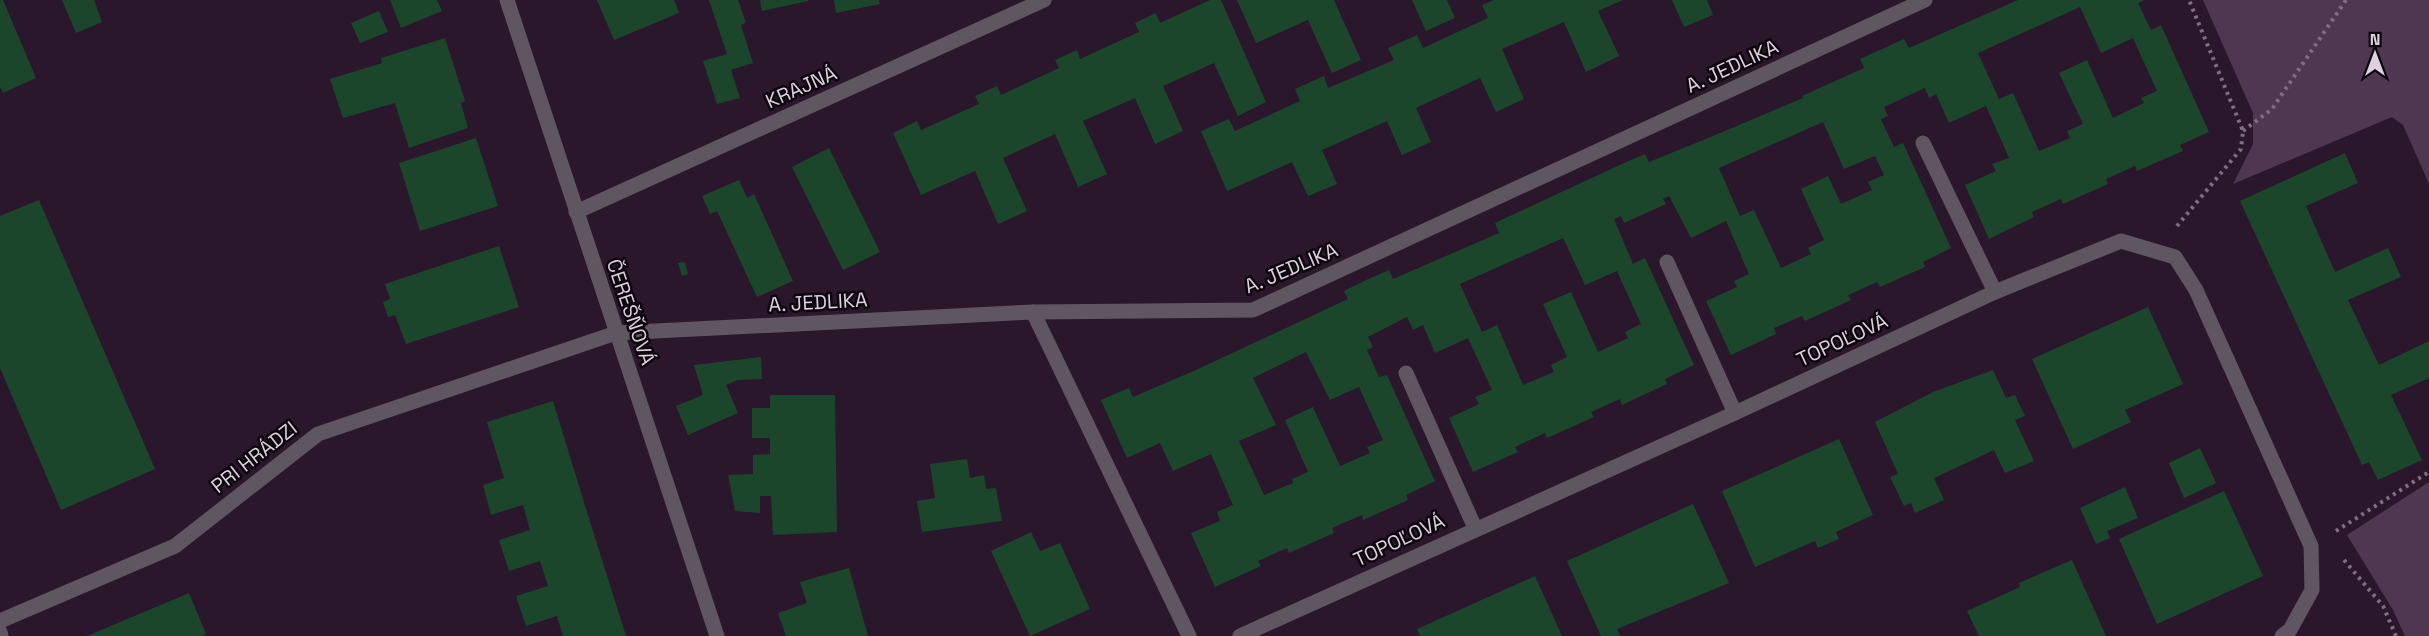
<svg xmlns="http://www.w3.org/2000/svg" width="2429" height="636" viewBox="0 0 2429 636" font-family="'Space Grotesk',sans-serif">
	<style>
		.green { fill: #4f3752 }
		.building { fill: #1b462c; fill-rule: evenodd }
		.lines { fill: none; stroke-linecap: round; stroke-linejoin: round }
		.path { stroke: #7f6f81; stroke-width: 4; stroke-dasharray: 3 4.5; stroke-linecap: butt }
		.minor { stroke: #605661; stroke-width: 15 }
		.labels { text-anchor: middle; stroke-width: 5; stroke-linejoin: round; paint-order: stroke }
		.street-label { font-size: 20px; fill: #ded1df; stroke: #0e060f }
	</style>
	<rect width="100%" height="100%" fill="#2a172c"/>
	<!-- green -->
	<g class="green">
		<path d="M2203 0H2429V184L2403 125 2392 117 2233 184 2253 144V113Z"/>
		<path d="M2429 482V636H2405L2393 610 2347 535Z"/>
	</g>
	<!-- building -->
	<g class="building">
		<path d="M0 0H3L36 78 3 93 0 87Z"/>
		<path d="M62 0H94L102 22 76 33Z"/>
		<path d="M390 0H437L442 11 401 28Z"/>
		<path d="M597 0H674L679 13 614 40Z"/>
		<path d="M709 0H738L746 23 741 25 753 63 731 70 740 98 717 104 703 61 727 54Z"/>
		<path d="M760 0H808V1L762 11Z"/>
		<path d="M834 0H879L880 4 836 13Z"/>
		<path d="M1210 0H1221L1266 102 1238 116 1214 63 1163 86 1183 131 1155 144 1135 98 1083 121 1107 174 1078 187 1055 134 1003 158 1027 211 998 224 975 171 921 195 893 133 917 121 921 130 979 104 975 96 997 86 1001 95 1059 68 1055 60 1077 50 1080 59 1139 32 1135 23 1156 13 1160 23Z"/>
		<path d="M1237 0H1334L1361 60 1332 73 1308 20 1256 43Z"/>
		<path d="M1412 0H1447L1455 18 1426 31Z"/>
		<path d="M1494 0H1623L1598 11 1619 56 1586 72 1564 22 1502 49 1524 99 1496 112 1480 78 1416 108 1431 142 1402 155 1387 121 1322 150 1337 184 1308 196 1292 162 1227 191 1201 131 1229 119 1235 131 1300 101 1295 89 1324 76 1328 88 1394 60 1388 48 1417 35 1423 48 1488 18 1482 5Z"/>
		<path d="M1672 0H1707L1713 15 1684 27Z"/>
		<path d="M2018 0H2144L2138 3 2151 30 2161 25 2209 132 2180 145 2183 151 2137 171 2135 166 2106 179 2108 184 2063 204 2061 199 2032 212 2034 217 1989 239 1965 185 1996 171 1992 164 2009 158 1986 106 1949 123 1936 94 1929 98 1925 88 1884 107 1888 116 1881 119 1894 147 1903 143 1951 248 1923 262 1925 267 1880 287 1877 282 1848 295 1851 300 1805 321 1802 316 1774 328 1776 334 1731 355 1706 301 1737 287 1734 281 1749 274 1726 221 1691 238 1669 196 1663 199 1666 204 1624 223 1621 216 1614 219 1633 264 1645 258 1694 365 1665 379 1667 384 1622 405 1620 399 1591 412 1594 417 1547 438 1545 433 1515 447 1518 452 1473 472 1449 418 1479 404 1475 397 1492 390 1468 338 1435 353 1423 325 1413 330 1407 317 1368 337 1373 347 1367 350 1379 377 1387 375 1435 481 1406 495 1408 500 1363 520 1362 515 1332 528 1334 533 1289 553 1287 548 1258 561 1261 566 1215 587 1191 533 1220 521 1217 512 1233 505 1211 454 1173 471 1160 443 1127 458 1101 400 1105 398 1129 388 1133 397 1196 370 1348 299 1344 291 1366 280 1389 270 1393 279 1499 233 1495 223 1624 163 1645 154 1649 162 1713 136 1803 98 1802 96 1864 68 1860 59 1904 39 1909 48ZM2080 7 2101 53 2133 38 2157 91 2141 98 2144 103 2113 118 2087 60 2059 73 2083 124 2067 131 2070 138 2039 151 2013 93 1999 99 1978 53ZM1823 122 1844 169 1875 156 1884 175 1868 182 1872 190 1841 204 1828 176 1801 189 1824 240 1808 248 1811 254 1781 268 1754 210 1740 216 1719 168ZM1563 238 1585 285 1617 271 1641 324 1625 332 1628 338 1598 352 1571 292 1543 304 1567 357 1551 365 1554 372 1523 385 1497 325 1482 332 1460 284ZM1306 352 1330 400 1359 387 1383 440 1367 447 1370 453 1340 466 1313 407 1285 420 1308 472 1292 479 1293 483 1264 495 1239 441 1276 425 1253 378Z"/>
		<path d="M379 11 388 32 360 43 351 23Z"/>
		<path d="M445 38 465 101 461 103 468 128 409 148 395 103 343 118 330 79 382 63 381 58Z"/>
		<path d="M476 138 498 206 420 231 399 163Z"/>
		<path d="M829 148 880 252 843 270 792 167Z"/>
		<path d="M2345 153 2358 183 2306 206 2335 272 2388 248 2401 277 2348 300 2379 365 2429 341V378L2391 395 2422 460 2378 480 2369 462 2362 465 2240 201Z"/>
		<path d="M739 180 747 198 754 194 793 281 757 297 717 211 710 214 702 196Z"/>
		<path d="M39 200 155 469 61 510 0 368V216Z"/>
		<path d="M499 246 519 307 406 344 395 315 388 317 383 302 390 299 385 284Z"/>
		<path d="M685 262 688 274 682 276 678 263Z"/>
		<path d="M2148 307 2183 384 2125 410 2131 422 2073 449 2032 359Z"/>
		<path d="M761 357 762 379 738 380 726 385 738 413 688 435 676 406 703 395 694 365Z"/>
		<path d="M1993 370 2006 398 2015 395 2025 416 2015 420 2034 461 2005 473 1994 450 1934 478 1944 500 1915 513 1911 503 1904 506 1890 477 1898 474 1875 422 1933 392Z"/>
		<path d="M770 395H835L837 532 773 535 771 496H760V513L735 511 728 475 753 474V455L770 454V438H752V408H770Z"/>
		<path d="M553 401 587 512 626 636H563L557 616 526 626 516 596 548 586 540 561 509 571 499 540 530 530 523 505 491 515 483 485 504 478 487 422Z"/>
		<path d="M1839 439 1873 515 1836 532 1839 539 1818 548 1815 541 1755 567 1722 491Z"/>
		<path d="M2200 448 2216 483 2184 498 2169 463Z"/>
		<path d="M967 459 970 478 984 475 986 489 996 488 1002 521 922 532 917 501 935 498 930 464Z"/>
		<path d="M2125 487 2138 518 2107 531 2110 538 2096 544 2080 508Z"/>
		<path d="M2224 491 2263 576 2157 624 2119 539Z"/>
		<path d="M1693 504 1729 583 1617 629 1620 636H1601L1567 561Z"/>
		<path d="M1031 532 1040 551 1060 543 1090 609 1030 636 991 551Z"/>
		<path d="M2072 560 2106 636H1979L1967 611 2020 587 2019 583Z"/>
		<path d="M849 568 868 636H786L778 613 807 603 800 582Z"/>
		<path d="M1535 576 1562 636H1420L1417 629Z"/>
		<path d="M189 593 206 634 202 636H87Z"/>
	</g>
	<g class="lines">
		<!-- path -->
		<g class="path">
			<path d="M2243 131 2272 109 2346 0"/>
			<path d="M2177 226 2241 149 2243 131 2189 0"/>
			<path d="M2336 531 2429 472"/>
			<path d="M2344 560 2383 606 2396 636"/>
		</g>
		<!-- minor -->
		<g class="minor">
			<path d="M507 0 717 636"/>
			<path d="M1923 143 1995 292"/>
			<path d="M576 212 1044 0"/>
			<path d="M1667 262 1735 413"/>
			<path d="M1033 312 1189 636"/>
			<path d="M1406 373 1475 528"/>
			<path d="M0 621 175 546 318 434 616 333 1033 312 1253 310 1925 0"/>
			<path d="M0 632 1 636"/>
			<path d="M1240 636 1735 413 1995 292 2121 241 2175 257 2196 290 2311 546 2312 590 2290 630 2282 636"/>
		</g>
	</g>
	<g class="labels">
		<!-- street labels -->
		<g class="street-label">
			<text transform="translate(1732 66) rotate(-25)" y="7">A. JEDLIKA</text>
			<text transform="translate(801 87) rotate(-24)" y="7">KRAJNÁ</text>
			<text transform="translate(1291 268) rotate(-23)" y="7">A. JEDLIKA</text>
			<text transform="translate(818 302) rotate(-3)" y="7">A. JEDLIKA</text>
			<text transform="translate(631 312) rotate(71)" y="7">ČEREŠŇOVÁ</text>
			<text transform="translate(1842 340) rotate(-25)" y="7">TOPOĽOVÁ</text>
			<text transform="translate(254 457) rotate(-38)" y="7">PRI HRÁDZI</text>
			<text transform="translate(1399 540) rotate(-25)" y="7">TOPOĽOVÁ</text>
		</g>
	</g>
	<!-- north arrow -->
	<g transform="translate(2375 54)" stroke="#0e060f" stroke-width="4.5" paint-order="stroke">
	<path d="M0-4.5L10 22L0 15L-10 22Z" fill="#ded1df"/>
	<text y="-9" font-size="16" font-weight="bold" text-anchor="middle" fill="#ded1df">N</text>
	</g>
</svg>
